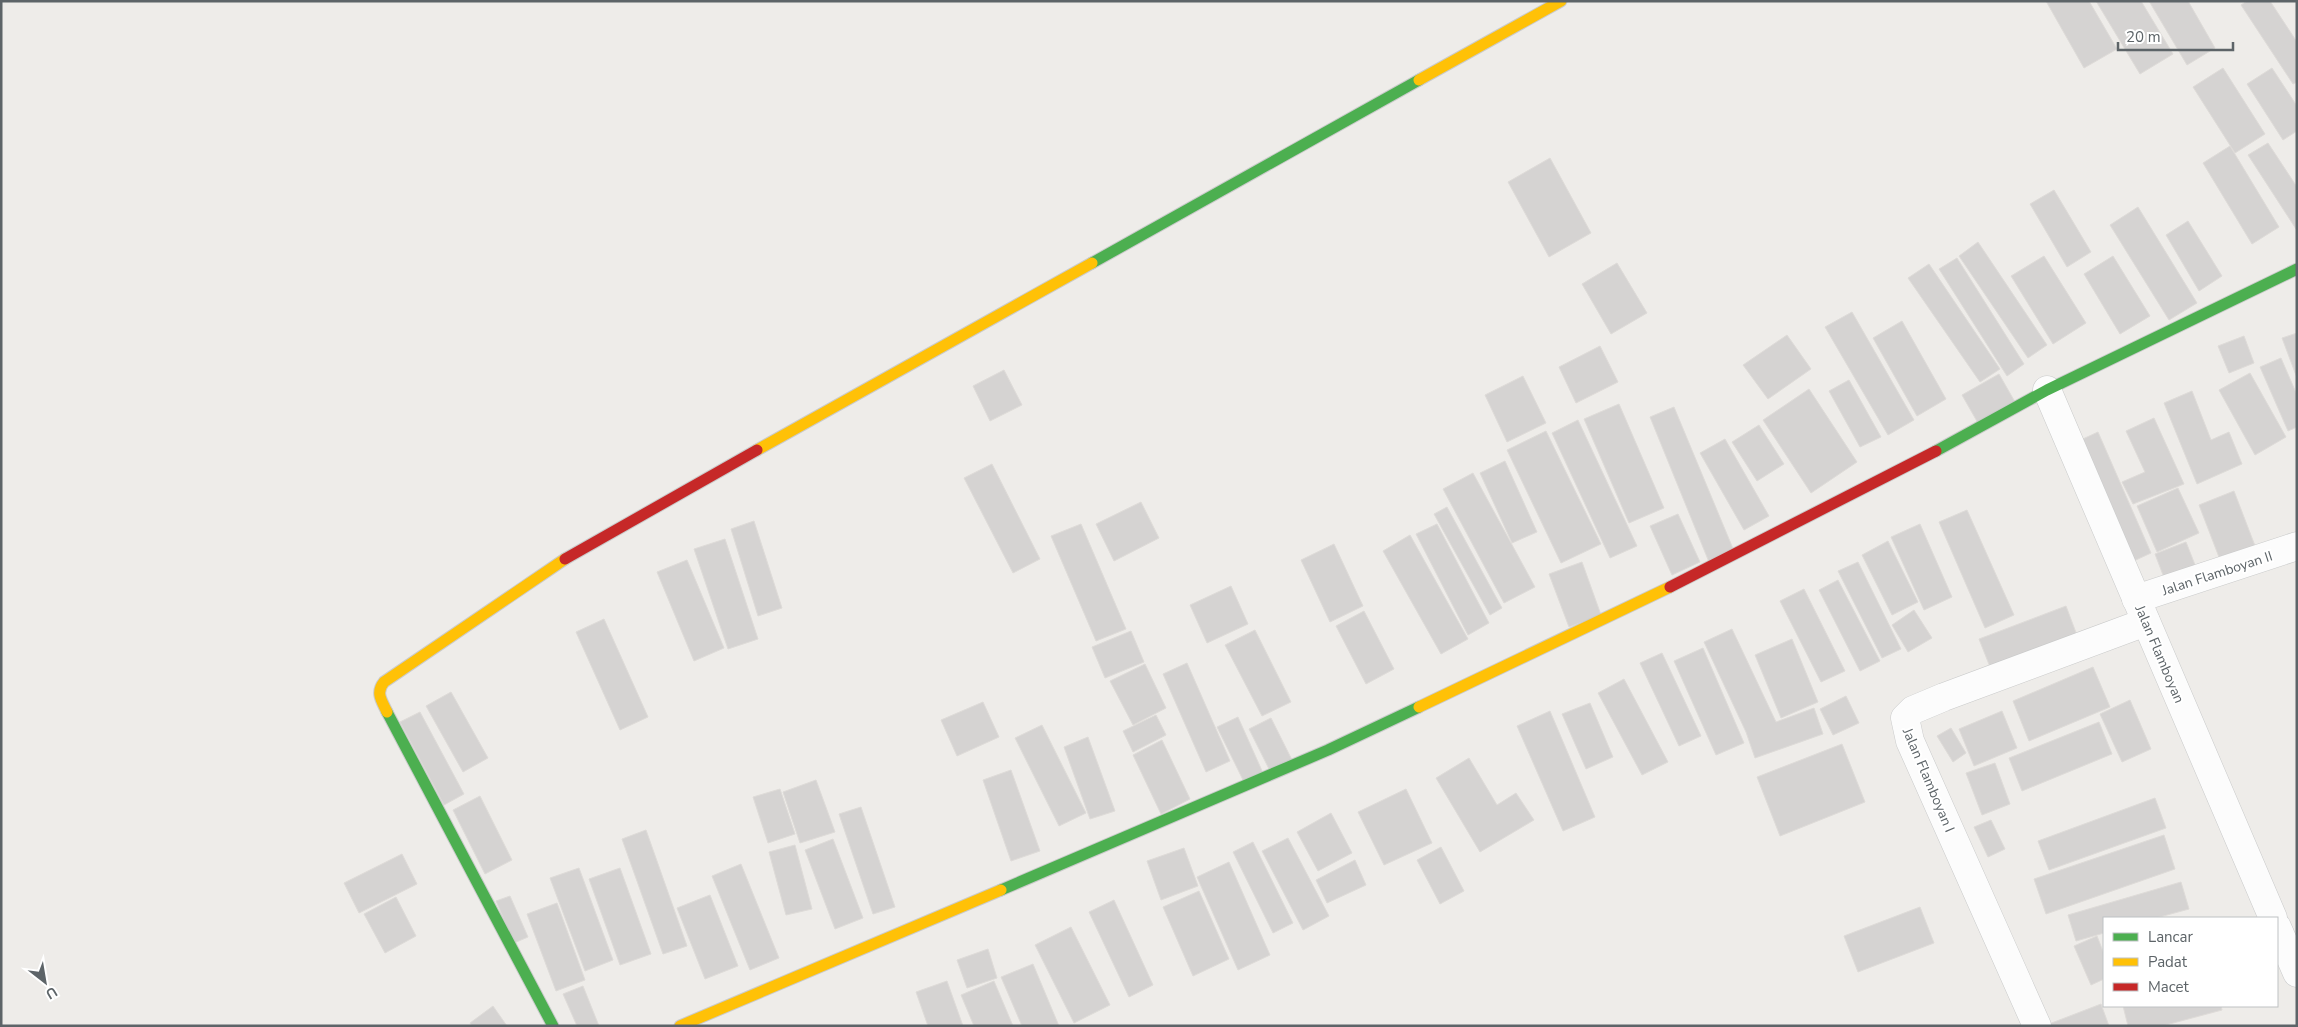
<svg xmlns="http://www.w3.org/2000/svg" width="2298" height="1027" viewBox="0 0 2298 1027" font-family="'Nunito Sans',sans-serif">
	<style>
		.building { fill: #d5d3d2; stroke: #dedbd8 }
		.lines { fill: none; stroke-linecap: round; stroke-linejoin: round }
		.street-casing { stroke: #c9caca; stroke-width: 29 }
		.fast-casing { stroke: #cacbcb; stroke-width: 13 }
		.slow-casing { stroke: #cacbcb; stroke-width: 13 }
		.jam-casing { stroke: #cacbcb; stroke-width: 13 }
		.street { stroke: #fcfcfc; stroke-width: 28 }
		.fast { stroke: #4caf50; stroke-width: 11 }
		.slow { stroke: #ffc107; stroke-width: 11 }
		.jam { stroke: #c62828; stroke-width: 11 }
		.labels { text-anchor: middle; stroke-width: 4; stroke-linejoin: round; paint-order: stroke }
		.street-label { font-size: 14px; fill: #5d6468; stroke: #fff }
	</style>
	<rect width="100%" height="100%" fill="#eeece9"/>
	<!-- building -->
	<g class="building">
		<path d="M2046 1H2089L2117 49 2084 68Z"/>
		<path d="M2096 1H2141L2173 54 2140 74Z"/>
		<path d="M2149 1H2188L2215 48 2187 65Z"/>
		<path d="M2247 1H2270L2297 42V82L2293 84 2241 5Z"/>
		<path d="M2223 68 2265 134 2235 153 2193 87Z"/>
		<path d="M2272 68 2297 106V131L2283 140 2247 84Z"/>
		<path d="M2268 143 2297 187 2296 229 2248 155Z"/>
		<path d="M2230 146 2279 227 2252 244 2203 163Z"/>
		<path d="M1550 158 1591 233 1549 257 1508 182Z"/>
		<path d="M2054 190 2091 252 2067 267 2030 204Z"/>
		<path d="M2138 207 2197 303 2169 320 2110 225Z"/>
		<path d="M2188 221 2222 276 2199 291 2166 235Z"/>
		<path d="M1978 242 2047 345 2028 358 1959 256Z"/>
		<path d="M2044 256 2086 323 2053 344 2011 276Z"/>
		<path d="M2113 256 2150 316 2120 334 2084 274Z"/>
		<path d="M1957 258 2024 364 2007 376 1939 269Z"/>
		<path d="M1617 263 1647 313 1611 334 1582 284Z"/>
		<path d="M1929 264 2000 369 1980 382 1908 278Z"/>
		<path d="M1852 312 1914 420 1888 435 1825 327Z"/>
		<path d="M1902 321 1946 399 1917 416 1873 338Z"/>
		<path d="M2297 333V378L2282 338Z"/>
		<path d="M1787 335 1811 369 1768 399 1743 365Z"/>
		<path d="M2244 336 2254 363 2229 373 2218 346Z"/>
		<path d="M1600 346 1618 382 1576 403 1559 367Z"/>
		<path d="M2281 358 2297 395V427L2288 431 2260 367Z"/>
		<path d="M1004 370 1022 405 990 421 973 386Z"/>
		<path d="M2250 373 2286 437 2255 455 2219 390Z"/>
		<path d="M1999 374 2015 402 1978 423 1962 395Z"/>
		<path d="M1523 376 1546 423 1507 442 1485 395Z"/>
		<path d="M1849 380 1881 437 1860 447 1829 391Z"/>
		<path d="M1809 389 1857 462 1811 493 1763 420Z"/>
		<path d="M2192 391 2211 440 2229 432 2242 464 2197 484 2164 403Z"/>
		<path d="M1619 404 1664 508 1629 523 1584 419Z"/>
		<path d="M1674 407 1734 551 1709 562 1650 417Z"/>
		<path d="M2154 418 2184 484 2133 504 2122 482 2145 472 2126 431Z"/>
		<path d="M1578 420 1637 546 1610 558 1552 433Z"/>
		<path d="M1759 425 1784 464 1757 481 1732 442Z"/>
		<path d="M1546 431 1601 544 1561 563 1507 450Z"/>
		<path d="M2098 432 2151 553 2125 565 2072 444Z"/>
		<path d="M1725 439 1769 516 1744 530 1700 453Z"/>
		<path d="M1505 461 1537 532 1512 543 1480 473Z"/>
		<path d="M992 464 1040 559 1013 573 964 478Z"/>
		<path d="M1473 473 1535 587 1504 603 1443 489Z"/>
		<path d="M2178 488 2199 533 2157 552 2137 506Z"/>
		<path d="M2234 491 2257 551 2222 565 2199 505Z"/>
		<path d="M1141 502 1159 538 1114 561 1096 524Z"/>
		<path d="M1447 507 1502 608 1490 615 1434 514Z"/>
		<path d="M1967 510 2014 615 1985 628 1939 522Z"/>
		<path d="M1678 514 1700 562 1672 575 1650 526Z"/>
		<path d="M754 521 782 608 758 616 731 529Z"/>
		<path d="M1081 524 1126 629 1096 641 1051 536Z"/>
		<path d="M1437 524 1489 623 1468 635 1416 534Z"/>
		<path d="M1920 524 1952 597 1924 610 1891 537Z"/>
		<path d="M1410 535 1468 639 1441 654 1383 551Z"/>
		<path d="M725 539 758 639 728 649 694 549Z"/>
		<path d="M1888 541 1918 602 1892 615 1862 555Z"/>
		<path d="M2186 542 2199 575 2168 588 2155 554Z"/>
		<path d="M1334 544 1363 606 1330 622 1301 560Z"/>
		<path d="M687 560 724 648 694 661 657 572Z"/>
		<path d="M1582 562 1601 615 1569 627 1549 574Z"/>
		<path d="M1858 562 1901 649 1882 658 1838 571Z"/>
		<path d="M1838 580 1880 661 1860 671 1819 590Z"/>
		<path d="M1231 586 1248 624 1207 643 1190 605Z"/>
		<path d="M1804 589 1845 671 1821 682 1780 601Z"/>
		<path d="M2066 606 2078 638 1992 672 1979 639Z"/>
		<path d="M1914 610 1932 638 1908 652 1892 625Z"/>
		<path d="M1364 611 1394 669 1366 684 1336 626Z"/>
		<path d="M604 619 648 717 620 730 576 632Z"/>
		<path d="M1732 629 1776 722 1814 708 1823 734 1755 758 1746 732 1704 642Z"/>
		<path d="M1255 630 1291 702 1262 716 1225 645Z"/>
		<path d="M1131 631 1144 662 1105 678 1092 647Z"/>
		<path d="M1792 639 1818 702 1781 718 1755 655Z"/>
		<path d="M1703 648 1744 743 1716 755 1674 661Z"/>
		<path d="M1662 653 1701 736 1679 746 1640 663Z"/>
		<path d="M1187 663 1230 761 1206 772 1163 674Z"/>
		<path d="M1145 664 1166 708 1133 725 1110 681Z"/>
		<path d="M2093 667 2110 707 2029 741 2013 701Z"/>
		<path d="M1624 679 1668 762 1642 775 1598 693Z"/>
		<path d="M451 692 488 758 463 772 426 706Z"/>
		<path d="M1846 696 1859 723 1833 735 1820 709Z"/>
		<path d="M2130 700 2151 749 2122 762 2100 714Z"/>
		<path d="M983 702 999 737 957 756 941 720Z"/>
		<path d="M1590 703 1613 757 1586 769 1562 714Z"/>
		<path d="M1550 711 1595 817 1563 831 1517 726Z"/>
		<path d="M2002 711 2017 748 1974 766 1959 729Z"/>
		<path d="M420 712 464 794 444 805 400 722Z"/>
		<path d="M1156 715 1166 735 1133 752 1123 731Z"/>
		<path d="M1238 717 1263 773 1244 782 1217 727Z"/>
		<path d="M1271 718 1293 762 1271 773 1249 729Z"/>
		<path d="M2099 722 2112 754 2022 791 2009 758Z"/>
		<path d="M1042 725 1086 813 1059 826 1015 738Z"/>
		<path d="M1951 728 1966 753 1953 762 1937 736Z"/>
		<path d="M1088 737 1115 811 1090 819 1064 747Z"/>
		<path d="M1162 740 1190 799 1161 814 1133 755Z"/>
		<path d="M1842 744 1865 802 1780 836 1757 777Z"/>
		<path d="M1469 758 1497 805 1516 793 1534 820 1480 852 1436 778Z"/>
		<path d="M1995 763 2010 804 1982 815 1966 773Z"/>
		<path d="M1011 770 1040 851 1011 861 983 780Z"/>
		<path d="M816 780 835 832 800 843 783 792Z"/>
		<path d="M780 789 795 834 768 843 753 797Z"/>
		<path d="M1406 789 1432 843 1384 865 1358 812Z"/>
		<path d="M480 796 512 860 485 874 453 810Z"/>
		<path d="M2155 798 2166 828 2049 870 2038 841Z"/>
		<path d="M861 807 895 907 873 914 839 814Z"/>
		<path d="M1331 813 1352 853 1318 871 1297 832Z"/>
		<path d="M1991 820 2005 849 1988 857 1974 827Z"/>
		<path d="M646 830 687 946 663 954 622 839Z"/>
		<path d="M2164 835 2175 869 2046 914 2034 879Z"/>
		<path d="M1288 838 1329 916 1303 930 1262 851Z"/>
		<path d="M833 839 863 918 835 929 805 850Z"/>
		<path d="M1253 842 1293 923 1273 933 1233 852Z"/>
		<path d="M795 845 812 909 786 915 769 852Z"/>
		<path d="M1441 847 1464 891 1440 904 1417 860Z"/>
		<path d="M1184 848 1198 886 1161 900 1147 861Z"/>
		<path d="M402 854 417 884 359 913 344 883Z"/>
		<path d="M1355 860 1366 885 1327 903 1316 880Z"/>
		<path d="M1229 862 1270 955 1238 970 1197 877Z"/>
		<path d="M741 864 779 958 750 970 712 876Z"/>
		<path d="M579 868 613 960 585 971 550 878Z"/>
		<path d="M620 868 651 954 620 965 589 879Z"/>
		<path d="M2181 882 2189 909 2156 918H2104V933L2076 941 2068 915Z"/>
		<path d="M1199 891 1229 959 1193 976 1163 907Z"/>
		<path d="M710 895 738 966 705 979 677 908Z"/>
		<path d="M510 896 528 937 514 943 496 901Z"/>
		<path d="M396 897 416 936 385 953 364 914Z"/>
		<path d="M1114 900 1153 985 1129 997 1089 912Z"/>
		<path d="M557 903 585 980 556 991 527 914Z"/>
		<path d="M1920 907 1934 943 1858 972 1844 936Z"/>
		<path d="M1071 927 1110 1005 1074 1023 1035 945Z"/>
		<path d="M2097 936 2104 954V979L2091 985 2074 946Z"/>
		<path d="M988 949 997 978 967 988 957 960Z"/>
		<path d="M1033 964 1059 1026H1022L1001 977Z"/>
		<path d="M947 981 963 1026H928L916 992Z"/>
		<path d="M994 981 1013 1026H974L961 995Z"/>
		<path d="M583 986 599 1026H577L563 994Z"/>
		<path d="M2101 1004 2109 1026H2050L2049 1024Z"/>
		<path d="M493 1006 507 1026H472L470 1023Z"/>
		<path d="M2123 1006H2221L2222 1010 2162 1026H2128Z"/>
	</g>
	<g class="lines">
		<defs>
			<g id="street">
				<path d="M2047 390 2273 918"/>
				<path d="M2136 599 2297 546"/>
				<path d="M2277 927 2297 973"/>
				<path d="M2037 1026 1910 741 1905 718 1913 710 1944 697 2146 622"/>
			</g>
			<g id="fast">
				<path d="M1092 263 1419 80"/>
				<path d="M1936 451 2047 390 2297 269"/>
				<path d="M387 712 553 1026"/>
				<path d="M1001 890 1328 750 1419 707"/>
			</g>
			<g id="slow">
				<path d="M1419 80 1561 1"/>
				<path d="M757 450 1092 263"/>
				<path d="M1419 707 1670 587"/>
				<path d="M387 712C382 701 375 693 384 682L565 559"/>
				<path d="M680 1026 1001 890"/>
			</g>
			<g id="jam">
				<path d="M565 559 757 450"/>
				<path d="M1670 587 1936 451"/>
			</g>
		</defs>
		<!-- street casing -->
		<use href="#street" class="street-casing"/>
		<!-- fast casing -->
		<use href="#fast" class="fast-casing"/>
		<!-- slow casing -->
		<use href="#slow" class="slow-casing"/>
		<!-- jam casing -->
		<use href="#jam" class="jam-casing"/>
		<!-- street -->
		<use href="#street" class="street"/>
		<!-- fast -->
		<use href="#fast" class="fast"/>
		<!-- slow -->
		<use href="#slow" class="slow"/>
		<!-- jam -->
		<use href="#jam" class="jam"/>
	</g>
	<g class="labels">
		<!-- street labels -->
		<g class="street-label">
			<text transform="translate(2217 573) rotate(-18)" y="5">Jalan Flamboyan II</text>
			<text transform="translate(2160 654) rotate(67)" y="5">Jalan Flamboyan</text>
			<text transform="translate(1929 780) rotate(67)" y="5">Jalan Flamboyan I</text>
		</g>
	</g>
	<!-- border -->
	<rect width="2298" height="1027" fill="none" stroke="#5d6468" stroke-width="5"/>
	<!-- legend -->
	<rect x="2103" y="917" width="175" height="90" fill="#ffffff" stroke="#bec1c3"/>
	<rect x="2113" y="933" width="25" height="8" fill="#4caf50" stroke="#bec1c3"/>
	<text x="2148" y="942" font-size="15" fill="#5d6468">Lancar</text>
	<rect x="2113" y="958" width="25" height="8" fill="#ffc107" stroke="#bec1c3"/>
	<text x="2148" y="967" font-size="15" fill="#5d6468">Padat</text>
	<rect x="2113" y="983" width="25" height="8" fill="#c62828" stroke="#bec1c3"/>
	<text x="2148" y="992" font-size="15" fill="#5d6468">Macet</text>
	<!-- north arrow -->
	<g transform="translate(45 982) rotate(149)" stroke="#ffffff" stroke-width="4" paint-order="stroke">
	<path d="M0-4L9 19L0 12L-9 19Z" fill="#5d6468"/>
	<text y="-8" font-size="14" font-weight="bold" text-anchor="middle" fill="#5d6468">U</text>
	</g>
	<!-- scale -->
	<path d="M2118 42v8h115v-8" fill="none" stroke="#5d6468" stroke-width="2.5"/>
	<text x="2126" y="42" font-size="15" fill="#5d6468" stroke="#ffffff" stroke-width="4" paint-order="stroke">20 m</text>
</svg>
